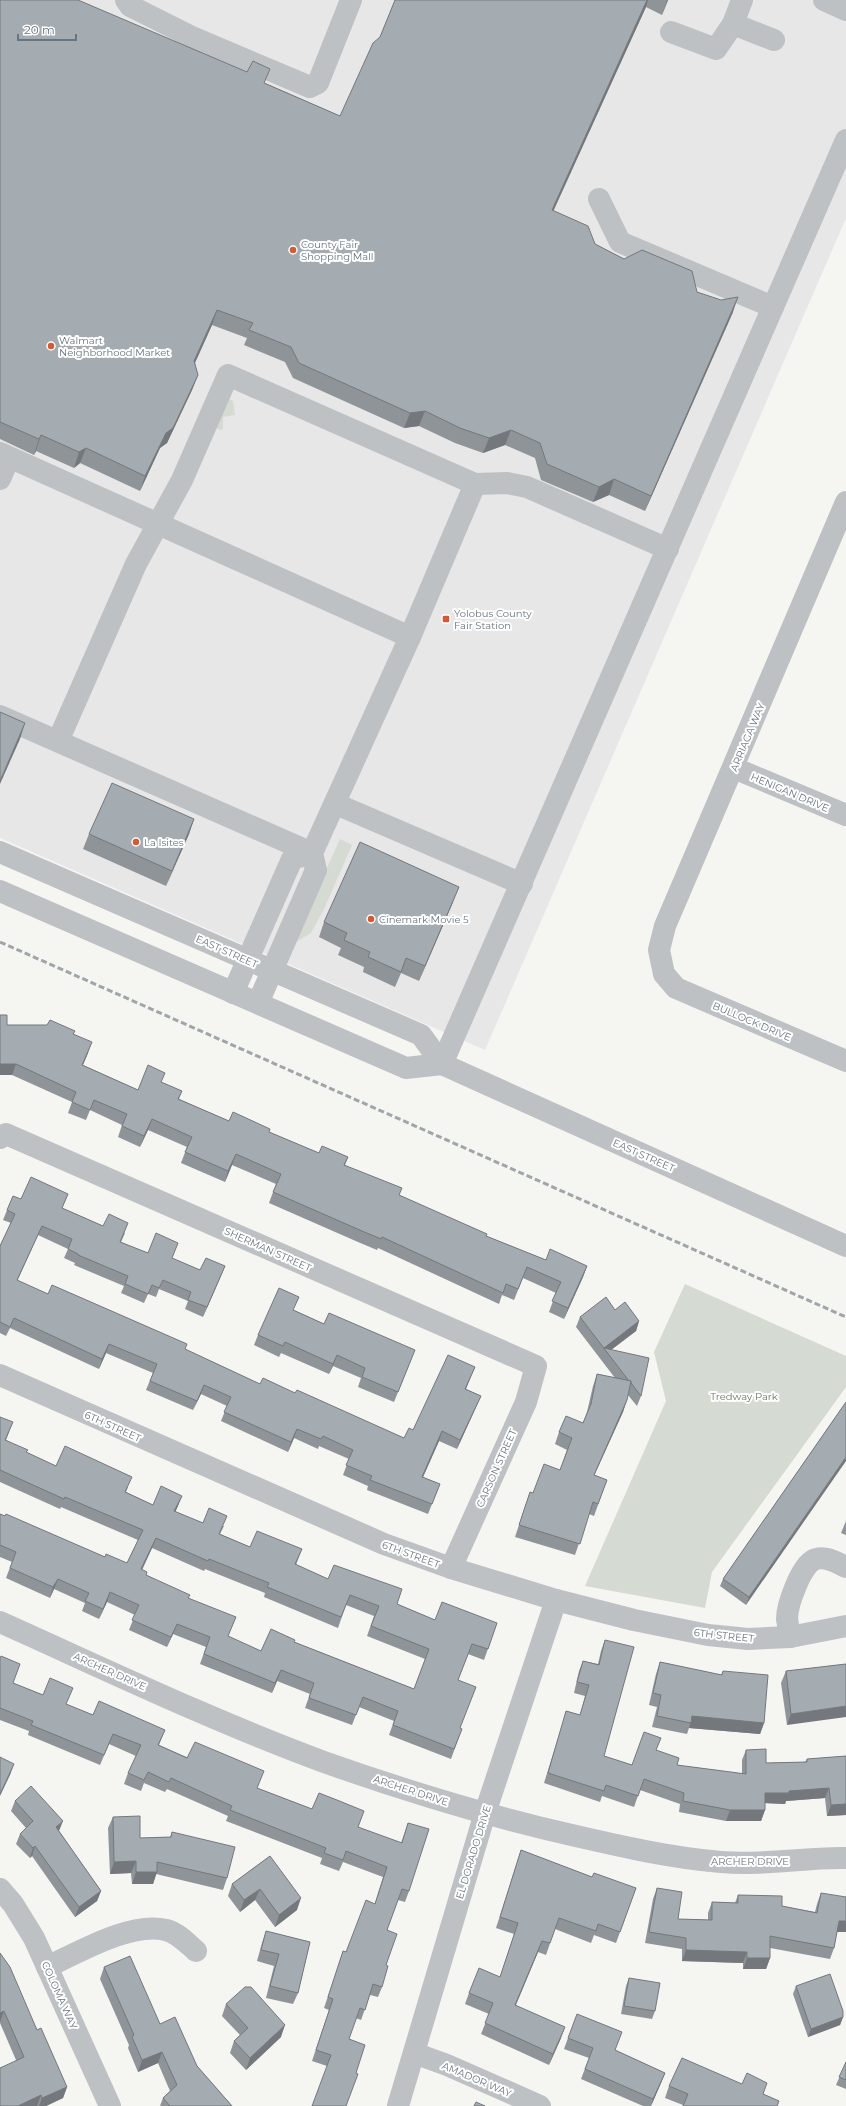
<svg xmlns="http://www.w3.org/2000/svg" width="846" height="2106" viewBox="0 0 846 2106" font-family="Montserrat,sans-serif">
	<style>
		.built { fill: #e6e7e6 }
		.green { fill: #d5dad2 }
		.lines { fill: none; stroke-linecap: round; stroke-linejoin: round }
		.minor { stroke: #bdc1c4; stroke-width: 22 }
		.rail { stroke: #9fa5a9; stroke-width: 3; stroke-dasharray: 6 3; stroke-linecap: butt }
		.wall { fill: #8e9498; fill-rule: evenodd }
		.shaded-wall { fill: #74787c }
		.building { fill: #a5acb1; stroke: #74787c; fill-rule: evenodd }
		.poi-dot { fill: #d25b36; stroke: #fff; stroke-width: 1.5 }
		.labels { text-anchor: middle; stroke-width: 4; stroke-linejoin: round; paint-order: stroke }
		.poi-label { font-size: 10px; fill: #677580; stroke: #fff; text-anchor: start }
		.street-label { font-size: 10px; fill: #677580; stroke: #fff }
		.park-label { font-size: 10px; fill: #697866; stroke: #fff }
	</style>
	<rect width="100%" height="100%" fill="#f5f5f2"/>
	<!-- built -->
	<path class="built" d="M0 0H846V218L485 1050 0 838Z"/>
	<!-- green -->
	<g class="green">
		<path d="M229 399 233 401 235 415 223 417V429L220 430 216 428Z"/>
		<path d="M340 839 352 845 324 909 311 933 296 942 297 935Z"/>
		<path d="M685 1284 846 1356V1387L712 1572 705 1608 585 1586 666 1401 654 1352Z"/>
	</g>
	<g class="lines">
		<!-- minor -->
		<g class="minor">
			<path d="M126 0 130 6 194 38 310 87 318 83 351 0"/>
			<path d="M824 0 846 10"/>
			<path d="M733 24 774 40"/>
			<path d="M671 32 716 49 733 24 742 0"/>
			<path d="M599 199 620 242 773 307"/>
			<path d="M0 453 410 637"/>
			<path d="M0 479 9 458"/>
			<path d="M846 502 665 926 659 950 664 974 676 988 846 1061"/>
			<path d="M0 716 312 853"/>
			<path d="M58 741 136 564 182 480 228 375 475 484 507 483 527 487 668 549"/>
			<path d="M734 768 846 815"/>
			<path d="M336 804 522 884"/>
			<path d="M0 852 421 1035 442 1064 846 1246"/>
			<path d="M0 891 406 1068 442 1064"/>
			<path d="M233 993 292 859 312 853"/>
			<path d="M258 1003 316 870 312 853 410 637 475 484"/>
			<path d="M442 1064 846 140"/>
			<path d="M0 1138 6 1134 536 1366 526 1402 451 1568"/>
			<path d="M0 1375 384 1544 451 1568 556 1600 634 1620 708 1635 748 1639 790 1637 846 1626"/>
			<path d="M0 1622C107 1670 213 1721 324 1762 406 1791 491 1817 576 1836 624 1847 672 1858 721 1862 763 1866 805 1857 846 1858"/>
			<path d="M790 1637C789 1631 788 1625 787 1619 787 1605 802 1562 816 1559 827 1556 837 1563 846 1567"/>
			<path d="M0 1889 13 1904 34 1938 110 2106"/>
			<path d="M47 1967C79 1952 132 1921 166 1930 178 1933 187 1943 196 1951"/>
			<path d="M414 2053 447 2065 540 2106"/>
			<path d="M398 2106 485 1813 556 1600"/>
		</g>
		<!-- rail -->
		<path class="rail" d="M0 942 846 1317"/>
	</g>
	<!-- wall -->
	<g class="wall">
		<path d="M0 0 265 83 340 116 380 37 395 0H668L662 15 646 7 553 211 595 244 624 259 697 292 733 312 645 511 609 495 593 502 541 480 535 458 505 445 483 453 455 443 419 426 404 428 293 378 285 362 244 345 247 338 212 325 195 363 198 375 192 390 167 443 160 448 140 491 80 463 74 468 36 451 34 455 0 439Z"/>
		<path d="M194 819 189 834 166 886 83 849 89 834Z"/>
		<path d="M453 902 419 981 401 973 395 987 363 972 364 967 338 955 341 948 319 937 324 922Z"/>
		<path d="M7 1025 75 1031 73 1034 88 1053 83 1065 138 1090 161 1082 182 1091 179 1099 229 1121 269 1132 319 1153 348 1157 345 1165 399 1195 486 1236 546 1260 587 1266 583 1277 564 1319 549 1312 556 1293 523 1278 514 1300 502 1295 499 1304 378 1248 377 1250 358 1242 269 1203 276 1184 232 1165 225 1182 181 1163 187 1147 148 1130 140 1147 118 1137 122 1125 90 1110 86 1120 68 1113 72 1102 12 1075Z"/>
		<path d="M68 1194 62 1208 103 1226 125 1233 121 1242 148 1253 172 1258 200 1270 225 1266 203 1317 185 1309 188 1301 159 1289 156 1297 148 1294 144 1303 121 1293 124 1286 74 1265 75 1263 64 1258 68 1249 38 1235 17 1281 48 1294 185 1349 260 1384 295 1393 404 1438 413 1430 475 1367 466 1389 481 1396 477 1405 457 1449 439 1441 423 1477 440 1484 428 1514 367 1490 368 1486 343 1475 349 1459 319 1446 318 1449 294 1438 288 1452 221 1421 227 1406 201 1394 193 1410 146 1390 153 1373 106 1353 99 1369 10 1328 6 1336 0 1333V1246L11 1223 3 1220 7 1210 21 1199Z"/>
		<path d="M294 1310 324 1324 411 1360 394 1402 358 1387 361 1378 333 1366 329 1374 281 1353 279 1357 254 1345 258 1335Z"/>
		<path d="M615 1310 639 1321 636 1331 611 1350 641 1396 637 1406 628 1395 623 1412 594 1475 607 1480 594 1516 589 1514 575 1555 515 1537 530 1492 533 1493 560 1470 567 1450 555 1444 559 1432 583 1423 587 1412 593 1386 597 1374 615 1378 576 1327 580 1317Z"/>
		<path d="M846 1402 746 1605 720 1586 723 1579Z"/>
		<path d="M0 1417 9 1432 6 1440 27 1453 56 1466 128 1487 126 1492 153 1505 182 1496 175 1512 203 1523 224 1526 220 1534 250 1547 302 1549 296 1565 328 1579 397 1604 435 1620 497 1623 484 1660 468 1654 458 1680 460 1728 462 1729 451 1759 389 1735 394 1721 359 1707 352 1725 305 1708 310 1694 277 1681 272 1693 200 1664 206 1647 173 1634 167 1647 129 1630 135 1615 107 1602 99 1619 82 1611 85 1603 54 1589 50 1598 6 1578 12 1562 0 1557V1514L105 1557 127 1563 138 1540 61 1507 60 1509 0 1482ZM152 1548 204 1571 205 1569 265 1593 264 1597 338 1628 346 1605 374 1616 367 1636 425 1659 414 1689 294 1642 261 1651 228 1637 189 1598 146 1575 142 1570Z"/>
		<path d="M846 1521V1535L841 1533Z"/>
		<path d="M605 1640 604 1756 632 1765 656 1750 677 1765 742 1774V1760L746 1750 766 1763 805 1762 807 1759 846 1756V1815L827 1816 825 1798 786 1801 785 1804 765 1803V1810L761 1821H726L679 1812 680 1804 640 1790 634 1807 602 1796 600 1802 544 1783 563 1722 566 1711 580 1715 585 1696 574 1693 579 1671 583 1661 598 1664 601 1651Z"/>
		<path d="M0 1658 13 1683 93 1715 165 1730 159 1745 257 1788 358 1827 401 1843 408 1823 409 1891 405 1902 398 1900 387 1930 386 1965 382 1987 378 1997 370 1995 361 2020 356 2018 327 2066 312 2061 329 2010 324 2008 343 1951 346 1952 375 1903 383 1877 343 1862 339 1871 320 1864 322 1858 226 1821 228 1816 167 1789 165 1792 144 1783 141 1791 124 1784 128 1773 136 1756 109 1744 100 1765 28 1735 29 1731 0 1720Z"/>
		<path d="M660 1662 721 1675 723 1671 764 1723 760 1734 689 1728 687 1734 652 1727 657 1707 649 1705 656 1674Z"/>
		<path d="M846 1664 787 1725 781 1683 786 1671Z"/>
		<path d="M15 1801 59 1831 101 1891 97 1901 75 1917 32 1856 30 1858 16 1844 20 1834 26 1828 11 1811Z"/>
		<path d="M113 1817 140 1838 170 1837 172 1832 227 1878 223 1890 156 1874 153 1884H132L131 1873 110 1874 108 1828Z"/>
		<path d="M521 1850 592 1877 636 1888 616 1943 594 1935 591 1943 555 1929 546 1955 538 1952 516 2005 561 2038 549 2065 481 2034 489 2014 465 2004 469 1993 500 1977 514 1934 496 1928Z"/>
		<path d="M270 1856 297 1910 275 1927 255 1900 240 1912 228 1896 232 1884Z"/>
		<path d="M657 1888 678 1919 708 1920V1913L712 1902 735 1903 738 1895 782 1906 815 1912 817 1904 821 1893 837 1932 834 1948 830 1959 770 1948V1958L766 1969H743V1963L682 1961V1949L645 1943 653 1899Z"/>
		<path d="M266 1931 310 1942 298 1993 293 2004 266 1998 274 1966 257 1961 262 1943Z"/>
		<path d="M0 1953 37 2030 67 2087 63 2098 46 2106H0L16 2060 0 2023Z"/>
		<path d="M104 1967 160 2024 197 2066 232 2106H160L163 2098 170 2091 158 2063 138 2072 128 2048 129 2045 100 1979Z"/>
		<path d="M629 1978 655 2011 652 2019 621 2014 626 1986Z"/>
		<path d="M796 1986 843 2017 840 2025 808 2037 793 1994Z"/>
		<path d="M226 2004 281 2037 246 2070 230 2053 234 2041 240 2035 222 2016Z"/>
		<path d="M568 2038 615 2050 665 2073 661 2083 651 2106H643L581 2079 589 2058 564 2049Z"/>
		<path d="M846 2062V2089L836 2085Z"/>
		<path d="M669 2086 763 2094 779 2101 777 2106H683V2105L665 2098Z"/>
	</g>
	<!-- shaded-wall -->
	<g class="shaded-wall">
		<path d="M647 0H648L646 7 547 225 552 210Z"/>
		<path d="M667 0H668L662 15Z"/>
		<path d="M738 297 733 312 645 511 651 496Z"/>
		<path d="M217 310 212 325 189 376 194 361Z"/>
		<path d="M198 375 192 390 167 443 160 448 140 491 145 476 166 433Z"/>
		<path d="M425 411 419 426 404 428 410 413Z"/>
		<path d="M511 430 505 445 483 453 489 438Z"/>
		<path d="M41 435 36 451 34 455 39 439Z"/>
		<path d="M86 448 80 463 74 468 79 452Z"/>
		<path d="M614 479 609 495 593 502 599 487Z"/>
		<path d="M25 723 20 739 0 784V781Z"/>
		<path d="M194 819 189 834 166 886 172 871Z"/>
		<path d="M459 887 453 902 419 981 425 966Z"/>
		<path d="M92 1042 88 1053 78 1076 82 1065Z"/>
		<path d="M0 1064H16L12 1075H0Z"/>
		<path d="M152 1119 148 1130 140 1147 144 1136Z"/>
		<path d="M236 1154 232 1165 225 1182 228 1171Z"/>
		<path d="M42 1226 38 1235 13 1290 17 1280Z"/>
		<path d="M225 1266 221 1276 203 1317 207 1307Z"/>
		<path d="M587 1266 583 1277 564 1319 568 1308Z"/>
		<path d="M639 1321 636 1331 607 1353 604 1348Z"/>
		<path d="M109 1344 106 1353 99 1369 102 1359Z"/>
		<path d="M337 1355 333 1366 329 1374 333 1364Z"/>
		<path d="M475 1367 471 1376 462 1398 465 1389Z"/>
		<path d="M204 1385 201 1394 193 1410 197 1401Z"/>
		<path d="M481 1396 477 1405 457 1449 460 1440Z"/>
		<path d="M627 1400 623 1412 589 1487 594 1475Z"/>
		<path d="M13 1422 9 1432 1 1450 5 1440Z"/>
		<path d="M297 1429 294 1438 288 1452 291 1442Z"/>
		<path d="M442 1431 439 1441 419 1486 422 1477Z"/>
		<path d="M846 1457V1461L746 1605 749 1597Z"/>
		<path d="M182 1496 178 1506 171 1521 174 1511Z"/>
		<path d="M156 1538 152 1548 137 1580 141 1569Z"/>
		<path d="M58 1579 54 1589 50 1598 53 1587Z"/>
		<path d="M110 1592 107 1602 99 1619 103 1609Z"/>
		<path d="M177 1624 173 1634 167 1647 171 1637Z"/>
		<path d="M281 1670 277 1681 272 1693 275 1683Z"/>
		<path d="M846 1706V1717L787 1725 791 1714Z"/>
		<path d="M692 1716 764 1723 760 1734 689 1728Z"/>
		<path d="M14 1764 10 1775 0 1796V1794Z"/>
		<path d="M829 1788 825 1798 786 1801 785 1804 761 1803 765 1793Z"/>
		<path d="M846 1804V1815L827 1816 831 1805Z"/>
		<path d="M730 1810H765L761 1821H726Z"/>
		<path d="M63 1821 59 1831 52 1837 56 1827Z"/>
		<path d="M35 1846 32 1856 30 1858 33 1848Z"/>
		<path d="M136 1861 131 1873 110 1874 114 1862Z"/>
		<path d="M136 1872H157L153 1884H132Z"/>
		<path d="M260 1889 255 1900 240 1912 244 1900Z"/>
		<path d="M101 1891 97 1901 75 1917 79 1907Z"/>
		<path d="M301 1898 297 1910 275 1927 279 1915Z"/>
		<path d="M839 1921H846V1932H835Z"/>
		<path d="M542 1941 538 1952 511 2016 515 2005Z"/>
		<path d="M686 1950 747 1952 743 1963 682 1961Z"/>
		<path d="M747 1958H770L766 1969H743Z"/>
		<path d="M4 2011 0 2022V2013Z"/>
		<path d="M843 2017 840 2025 808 2037 811 2029Z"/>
		<path d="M285 2025 281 2037 246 2070 250 2058Z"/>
		<path d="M565 2027 561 2038 549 2065 553 2054Z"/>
		<path d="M162 2052 158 2063 138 2072 142 2060Z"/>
		<path d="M665 2073 661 2083 651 2106 653 2099Z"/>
		<path d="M67 2087 63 2098 46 2106H39L42 2098Z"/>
		<path d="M41 2095 37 2106H18Z"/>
	</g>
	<!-- building -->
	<g class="building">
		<path d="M0 0H78L247 72 253 61 270 69 264 83 340 116 373 43 380 37 395 0H647L552 210 588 226 595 244 624 259 642 250 692 271 697 292 721 300 738 297 651 496 614 479 599 487 547 464 540 443 511 430 489 438 460 428 425 411 410 413 299 363 291 347 249 330 253 323 217 310 194 361 198 375 173 428 166 433 145 476 86 448 79 452 41 435 39 439 0 422Z"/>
		<path d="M0 712 25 723 0 781Z"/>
		<path d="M112 783 194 819 172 871 89 834Z"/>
		<path d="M360 842 459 887 425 966 406 958 401 972 368 957 370 952 344 940 347 933 324 922Z"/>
		<path d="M0 1015H7V1025H47L50 1020 75 1031 73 1034 92 1042 82 1065 138 1090 148 1065 165 1073 161 1082 182 1091 178 1099 229 1121 233 1112 270 1129 269 1132 319 1153 322 1146 348 1157 344 1165 402 1188 399 1195 487 1234 486 1236 546 1260 550 1249 587 1266 568 1308 552 1301 561 1282 527 1267 518 1289 506 1284 503 1293 382 1237 381 1239 362 1231 273 1192 281 1174 236 1154 228 1171 185 1152 192 1137 152 1119 144 1136 122 1126 127 1114 94 1100 90 1110 72 1102 76 1092 16 1064H0Z"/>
		<path d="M31 1177 68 1194 62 1208 103 1226 109 1214 128 1223 120 1242 148 1253 156 1233 178 1243 172 1258 200 1270 206 1258 225 1266 207 1307 188 1300 191 1292 163 1280 159 1288 152 1285 148 1294 125 1284 128 1276 78 1255V1254L68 1249 72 1239 42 1226 17 1280 48 1294 52 1285 187 1344 185 1349 260 1384 263 1378 295 1393 297 1390 404 1438 409 1428 413 1430 448 1355 475 1367 465 1389 481 1396 460 1440 442 1431 422 1477 440 1484 432 1504 370 1480 372 1476 346 1465 353 1450 323 1436 321 1439 297 1429 291 1442 224 1412 231 1397 204 1385 197 1401 150 1381 157 1364 109 1344 102 1359 14 1318 10 1327 0 1322V1246L15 1214 7 1210 13 1196 21 1199Z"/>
		<path d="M279 1288 299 1297 293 1310 324 1324 329 1313 415 1350 398 1392 362 1377 365 1368 337 1355 333 1364 285 1342 283 1346 258 1335Z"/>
		<path d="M606 1297 615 1310 625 1302 639 1321 604 1348 649 1358 641 1396 631 1383V1381H629L580 1317Z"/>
		<path d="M597 1374 631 1381 627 1400 594 1475 607 1480 598 1504 593 1502 580 1544 519 1525 530 1492 533 1493 544 1464 560 1470 572 1438 559 1432 566 1416 583 1423 591 1404Z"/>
		<path d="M846 1402V1457L749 1597 723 1579Z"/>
		<path d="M0 1417 13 1422 5 1440 28 1450 26 1452 56 1466 65 1446 132 1477 125 1492 153 1505 161 1486 182 1496 174 1511 203 1523 209 1508 227 1516 219 1534 250 1547 257 1531 302 1549 295 1564 328 1579 334 1565 402 1589 397 1604 435 1620 442 1602 497 1623 488 1649 472 1644 458 1680 476 1687 460 1728 462 1729 454 1749 393 1725 398 1711 363 1697 356 1715 309 1698 314 1683 281 1670 275 1683 204 1654 210 1637 177 1624 171 1637 132 1620 139 1605 110 1592 103 1609 85 1601 89 1593 58 1579 53 1587 10 1568 16 1552 0 1545V1514L5 1516 6 1514 105 1557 106 1554 127 1563 143 1530 65 1497 64 1499 0 1470ZM156 1538 208 1561 209 1559 269 1583 267 1587 341 1617 350 1595 379 1606 371 1626 429 1649 414 1689 294 1642 295 1640 271 1629 261 1651 228 1636 236 1617 188 1598 190 1595 146 1575 147 1572 141 1569Z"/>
		<path d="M605 1640 634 1647 604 1756 632 1765 644 1732 661 1738 656 1750 679 1758 677 1765 746 1774V1750L766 1749V1763L807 1762V1759L846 1756V1804L831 1805 829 1788 789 1791V1793H765V1810H730L683 1801 684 1793 644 1779 638 1796 606 1785 604 1791 548 1773 566 1711 580 1715 589 1685 577 1682 583 1661 599 1665Z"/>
		<path d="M1 1656 20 1664 13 1683 43 1695 50 1678 73 1688 66 1704 93 1715 99 1701 165 1730 158 1745 187 1758 195 1742 264 1771 257 1788 312 1809 319 1793 337 1800 364 1811 358 1827 402 1843 408 1823 429 1829 409 1891 402 1889 387 1930 397 1934 386 1965 388 1966 382 1987 373 1984 365 2010 360 2008 349 2039 365 2045 356 2073 358 2074 346 2106H312L331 2055 316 2050 333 1999 328 1997 343 1951 346 1952 366 1900 375 1904 387 1867 346 1851 343 1860 324 1853 326 1848 230 1810 232 1806 171 1778 169 1782 148 1772 144 1780 128 1773 141 1745 113 1734 104 1755 31 1725 33 1721 0 1708V1658Z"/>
		<path d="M660 1662 722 1675 723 1671 768 1675 764 1723 692 1716 691 1723 657 1716 661 1695 653 1693Z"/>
		<path d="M846 1664V1706L791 1714 786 1671Z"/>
		<path d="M0 1757 14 1764 0 1794Z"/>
		<path d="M31 1786 63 1821 56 1827 101 1891 79 1907 35 1846 33 1848 20 1834 33 1821 15 1801Z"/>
		<path d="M140 1816V1838L171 1837 172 1832 235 1847 227 1878 157 1862V1872H136V1861L114 1862 113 1817Z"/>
		<path d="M521 1850 592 1877 594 1873 636 1888 620 1932 598 1924 596 1931 559 1918 550 1943 542 1941 515 2005 565 2027 553 2054 485 2023 493 2003 469 1993 479 1968 500 1977 518 1923 500 1917Z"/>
		<path d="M270 1856 301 1898 279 1915 260 1889 244 1900 232 1884Z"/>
		<path d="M657 1888 682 1892 678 1919 712 1920V1902L738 1903V1895L782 1896V1906L817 1913 821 1893 846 1897V1921H839L834 1948 770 1936V1958H747V1952L686 1950V1938L649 1932Z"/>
		<path d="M266 1931 310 1942 298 1993 270 1986 279 1954 261 1950Z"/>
		<path d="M0 1953 10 1967 37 2030 41 2028 67 2087 42 2098 41 2095 18 2106H0V2068L24 2057 4 2011 0 2013Z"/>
		<path d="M130 1956 160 2024 175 2017 197 2066 232 2106H170L163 2098 177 2085 162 2052 142 2060 132 2037 134 2035 104 1967Z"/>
		<path d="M830 1974 843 2011V2017L811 2029 796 1986Z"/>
		<path d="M629 1978 660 1983 655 2011 624 2006Z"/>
		<path d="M245 1987H251L285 2025 250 2058 234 2041 248 2028 226 2004Z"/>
		<path d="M577 2014 622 2032 615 2050 665 2073 653 2099 585 2069 593 2048 568 2038Z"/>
		<path d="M682 2058 742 2084 747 2073 767 2083 763 2094 779 2101 777 2106H683L688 2094 669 2086Z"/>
		<path d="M846 2062V2080L839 2077Z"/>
		<path d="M476 2102 485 2106H474Z"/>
	</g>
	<!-- markers -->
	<g class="poi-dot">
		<circle cx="293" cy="250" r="4"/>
		<circle cx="51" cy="346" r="4"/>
		<rect x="442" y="615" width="8" height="8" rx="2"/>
		<circle cx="136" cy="842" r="4"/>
		<circle cx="371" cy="919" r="4"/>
	</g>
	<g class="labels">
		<!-- poi labels -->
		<g class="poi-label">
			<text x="301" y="248">County Fair<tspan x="301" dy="12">Shopping Mall</tspan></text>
			<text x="59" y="344">Walmart<tspan x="59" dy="12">Neighborhood Market</tspan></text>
			<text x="454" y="617">Yolobus County<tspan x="454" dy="12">Fair Station</tspan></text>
			<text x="144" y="846">La Isites</text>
			<text x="379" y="923">Cinemark Movie 5</text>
		</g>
		<!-- street labels -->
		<g class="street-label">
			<text transform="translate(747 737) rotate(-67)" y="4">ARRIAGA WAY</text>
			<text transform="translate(790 792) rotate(23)" y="4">HENIGAN DRIVE</text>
			<text transform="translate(227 951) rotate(24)" y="4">EAST STREET</text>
			<text transform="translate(752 1021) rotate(23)" y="4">BULLOCK DRIVE</text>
			<text transform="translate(644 1155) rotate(24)" y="4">EAST STREET</text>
			<text transform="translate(268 1249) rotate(24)" y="4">SHERMAN STREET</text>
			<text transform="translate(113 1426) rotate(24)" y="4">6TH STREET</text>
			<text transform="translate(496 1468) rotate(-66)" y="4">CARSON STREET</text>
			<text transform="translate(411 1554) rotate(20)" y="4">6TH STREET</text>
			<text transform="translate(724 1635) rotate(6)" y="4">6TH STREET</text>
			<text transform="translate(110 1671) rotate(24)" y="4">ARCHER DRIVE</text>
			<text transform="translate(411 1790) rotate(18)" y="4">ARCHER DRIVE</text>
			<text transform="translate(473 1852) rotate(-73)" y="4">EL DORADO DRIVE</text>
			<text x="750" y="1865">ARCHER DRIVE</text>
			<text transform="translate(60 1995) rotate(66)" y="4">COLOMA WAY</text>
			<text transform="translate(477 2079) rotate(23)" y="4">AMADOR WAY</text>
		</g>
		<!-- park labels -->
		<g class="park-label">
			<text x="744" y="1400">Tredway Park</text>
		</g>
	</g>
	<!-- scale -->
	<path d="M18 34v6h58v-6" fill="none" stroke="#677580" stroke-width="2"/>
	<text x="24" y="34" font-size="12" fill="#677580" stroke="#ffffff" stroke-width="3" paint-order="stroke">20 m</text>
</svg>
